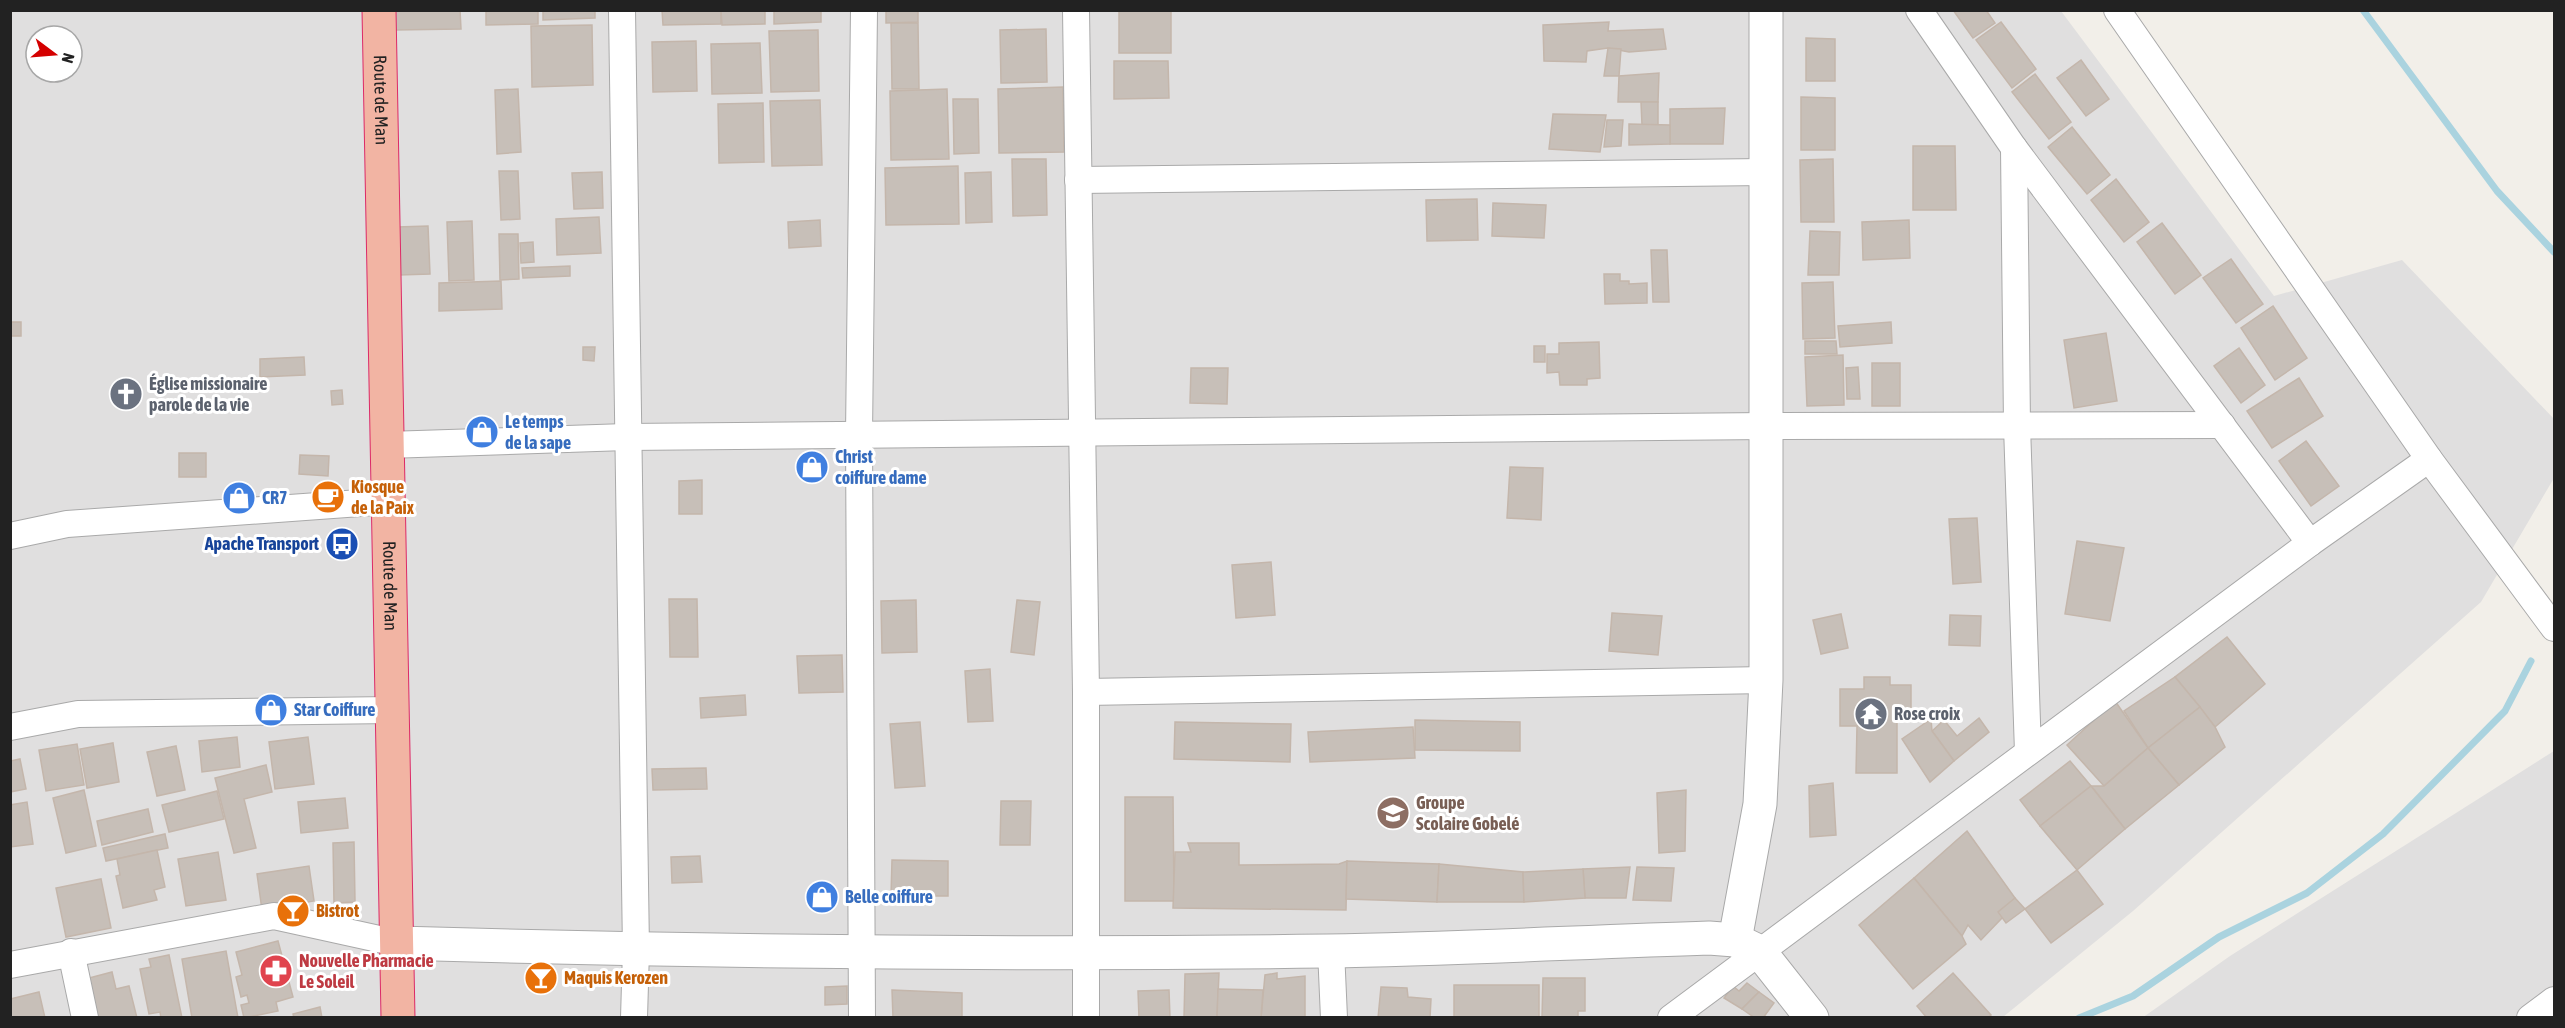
<svg xmlns="http://www.w3.org/2000/svg" width="2565" height="1028" viewBox="0 0 2565 1028" font-family="'Asap Condensed',sans-serif">
	<style>
		.residential { fill: #e0dfdf; fill-rule: evenodd }
		.lines { fill: none; stroke-linecap: round; stroke-linejoin: round }
		.stream { stroke: #aad3df; stroke-width: 7 }
		.building { fill: #c7bfb8; stroke: #c4b6ab; stroke-width: 1.5 }
		.minor-casing { stroke: #a9a9a9; stroke-width: 28 }
		.tertiary-casing { stroke: #a9a9a9; stroke-width: 35 }
		.trunk-casing { stroke: #dc2a67; stroke-width: 35 }
		.minor { stroke: #fff; stroke-width: 26 }
		.tertiary { stroke: #fff; stroke-width: 33 }
		.trunk { stroke: #f2b4a3; stroke-width: 33 }
		.labels { text-anchor: middle; stroke-width: 6; stroke-linejoin: round; paint-order: stroke }
		.street-label { font-size: 18px; fill: #222; stroke: #fff }
		.worship-label { font-size: 18px; font-weight: bold; fill: #5b616d; stroke: #fff; text-anchor: start }
		.shop-label { font-size: 18px; font-weight: bold; fill: #366cbe; stroke: #fff; text-anchor: start }
		.food-label { font-size: 18px; font-weight: bold; fill: #c56008; stroke: #fff; text-anchor: start }
		.transit-label { font-size: 18px; font-weight: bold; fill: #164399; stroke: #fff; text-anchor: end }
		.education-label { font-size: 18px; font-weight: bold; fill: #785e54; stroke: #fff; text-anchor: start }
		.health-label { font-size: 18px; font-weight: bold; fill: #be3a42; stroke: #fff; text-anchor: start }
	</style>
	<rect width="100%" height="100%" fill="#f2efe9"/>
	<!-- residential -->
	<g class="residential">
		<path d="M10 11H2061L2274 296 2402 260 2554 419V478L2481 602 2133 911 2003 1017H11ZM36 36H72V72H36Z"/>
		<path d="M2554 751V1000L2531 1017 2142 1018 2230 956Z"/>
	</g>
	<g class="lines">
		<!-- stream -->
		<g class="stream">
			<path d="M2363 10 2497 191 2554 252"/>
			<path d="M2079 1018 2133 996 2219 937 2307 893 2383 834 2505 711 2531 661"/>
		</g>
	</g>
	<!-- building -->
	<g class="building">
		<path d="M393 10H460L461 29 394 30Z"/>
		<path d="M486 10H538V24L486 25Z"/>
		<path d="M543 10H595V18L543 20Z"/>
		<path d="M662 10H721V24L663 25Z"/>
		<path d="M721 10H765V24L722 25Z"/>
		<path d="M774 10H821V22L774 24Z"/>
		<path d="M886 10H918V22L886 23Z"/>
		<rect x="1119" y="10" width="52" height="43"/>
		<path d="M1953 10H1986L1995 23 1973 38Z"/>
		<path d="M1609 22 1608 31 1663 29 1666 49 1629 52 1608 48 1587 51 1586 62 1544 61 1543 25Z"/>
		<path d="M2001 22 2036 69 2012 88 1976 40Z"/>
		<path d="M891 23H918L919 89H892Z"/>
		<path d="M592 25 593 85 532 87 531 26Z"/>
		<path d="M1046 29 1047 82 1001 83 1000 30Z"/>
		<path d="M818 30 819 91 771 92 769 31Z"/>
		<path d="M1806 38 1835 39V81H1806Z"/>
		<path d="M696 41 697 91 653 92 652 42Z"/>
		<path d="M760 43 762 93 712 94 711 44Z"/>
		<path d="M1608 48 1621 49 1619 76H1604Z"/>
		<path d="M2081 60 2109 99 2086 116 2057 78Z"/>
		<path d="M1114 61H1168L1169 98 1114 99Z"/>
		<path d="M1659 73 1658 102H1618L1619 76Z"/>
		<path d="M2035 74 2071 122 2049 139 2012 92Z"/>
		<path d="M1063 87 1064 152 999 153 998 89Z"/>
		<path d="M518 89 521 152 497 154 495 90Z"/>
		<path d="M947 89 949 159 891 160 890 91Z"/>
		<path d="M1801 97 1835 98V150H1801Z"/>
		<path d="M953 99H978L979 153 954 154Z"/>
		<path d="M820 100 822 165 772 166 770 101Z"/>
		<path d="M1641 102H1658V125H1642Z"/>
		<path d="M763 103 764 162 719 163 718 104Z"/>
		<path d="M1725 108 1723 144H1670V109Z"/>
		<path d="M1553 114 1606 115 1600 152 1549 149Z"/>
		<path d="M1607 120H1623L1621 146 1604 147Z"/>
		<path d="M1629 124 1670 125V144L1629 145Z"/>
		<path d="M2072 127 2110 175 2087 194 2048 147Z"/>
		<path d="M1913 146H1955L1956 210H1913Z"/>
		<path d="M1012 159H1046L1047 215 1013 216Z"/>
		<path d="M1833 159 1834 222H1801L1800 160Z"/>
		<path d="M958 166 959 224 886 225 885 168Z"/>
		<path d="M499 171H518L520 219 501 220Z"/>
		<path d="M602 172 603 208 574 209 572 173Z"/>
		<path d="M991 172 992 222 966 223 965 173Z"/>
		<path d="M2116 179 2149 222 2124 242 2091 200Z"/>
		<path d="M1477 199 1478 240 1427 241 1426 200Z"/>
		<path d="M1493 203 1546 205 1544 238 1492 236Z"/>
		<path d="M599 217 601 253 557 255 556 219Z"/>
		<path d="M820 220 821 246 789 248 788 222Z"/>
		<path d="M1909 220 1910 258 1863 260 1862 222Z"/>
		<path d="M472 221 474 280 449 281 447 222Z"/>
		<path d="M2162 223 2201 275 2175 294 2137 242Z"/>
		<path d="M428 226 430 274 399 275 397 227Z"/>
		<path d="M1810 231 1840 232 1839 275H1808Z"/>
		<path d="M499 234H518L519 279 500 280Z"/>
		<path d="M533 242 534 262 521 263 520 243Z"/>
		<path d="M1651 250H1667L1669 302H1653Z"/>
		<path d="M2231 259 2263 304 2236 323 2203 278Z"/>
		<path d="M570 266V276L523 278 522 268Z"/>
		<path d="M1604 274H1620V281H1629V284L1647 283V303L1605 304Z"/>
		<path d="M501 281 502 309 439 311V283Z"/>
		<path d="M1833 282 1835 338 1803 339 1802 283Z"/>
		<path d="M2273 306 2307 358 2275 380 2241 328Z"/>
		<rect x="10" y="322" width="11" height="14"/>
		<path d="M1891 322 1892 343 1840 347 1838 326Z"/>
		<path d="M2106 333 2117 401 2074 408 2064 340Z"/>
		<path d="M1805 341H1836L1837 354H1805Z"/>
		<path d="M1599 342 1600 378 1587 379V385H1560L1559 372 1547 373V354H1559V343Z"/>
		<rect x="1534" y="346" width="11" height="16"/>
		<path d="M583 347H595L594 361 583 360Z"/>
		<path d="M2239 348 2265 385 2241 403 2214 366Z"/>
		<path d="M1843 355 1844 405 1807 406 1805 357Z"/>
		<path d="M304 357 305 375 260 377V359Z"/>
		<rect x="1872" y="363" width="28" height="43"/>
		<path d="M1858 367 1860 399H1847L1846 368Z"/>
		<path d="M1191 368H1228L1227 404 1190 403Z"/>
		<path d="M2299 378 2323 416 2272 448 2247 411Z"/>
		<path d="M342 390 343 404 332 405 331 391Z"/>
		<path d="M2306 441 2339 486 2311 506 2279 461Z"/>
		<rect x="179" y="453" width="27" height="24"/>
		<path d="M300 455 329 456 328 476 299 474Z"/>
		<path d="M1510 467 1543 468 1541 520 1507 518Z"/>
		<path d="M702 480V514H679V481Z"/>
		<path d="M1977 518 1981 582 1953 584 1949 519Z"/>
		<path d="M2077 541 2124 548 2110 621 2065 614Z"/>
		<path d="M1271 562 1275 615 1236 618 1232 565Z"/>
		<path d="M669 599H697L698 657H670Z"/>
		<path d="M916 600 917 652 882 653 881 601Z"/>
		<path d="M1017 600 1040 602 1034 655 1011 652Z"/>
		<path d="M1612 613 1662 616 1658 655 1609 651Z"/>
		<path d="M1841 614 1848 648 1821 654 1813 620Z"/>
		<path d="M1950 615 1981 616 1980 646 1949 645Z"/>
		<path d="M2227 637 2265 684 2215 727 2175 677Z"/>
		<path d="M842 655 843 692 799 693 797 656Z"/>
		<path d="M990 669 993 721 968 722 965 671Z"/>
		<path d="M1864 677H1890V685H1911V720H1897V773H1856L1857 726H1840V689H1864Z"/>
		<path d="M2175 677 2200 707 2148 748 2124 711Z"/>
		<path d="M745 695 746 715 701 718 700 698Z"/>
		<path d="M2115 701 2148 748 2104 786 2067 745Z"/>
		<path d="M2200 707 2215 727 2225 747 2179 785 2148 748Z"/>
		<path d="M1979 718 1989 732 1954 761 1932 731 1944 720 1957 736Z"/>
		<path d="M1931 719 1932 731 1954 761 1930 782 1902 739Z"/>
		<path d="M1415 720 1520 722V751L1415 750Z"/>
		<path d="M920 722 925 786 895 788 890 724Z"/>
		<path d="M1175 722 1291 724 1290 762 1174 759Z"/>
		<path d="M1413 727 1415 758 1310 762 1308 732Z"/>
		<path d="M237 737 240 767 202 772 199 741Z"/>
		<path d="M308 737 314 784 275 789 269 742Z"/>
		<path d="M113 743 119 782 87 788 80 749Z"/>
		<path d="M77 744 84 785 46 791 39 750Z"/>
		<path d="M176 746 185 790 157 796 147 752Z"/>
		<path d="M2148 748 2179 785 2125 829 2091 786H2104Z"/>
		<path d="M20 759 26 789 10 792V761Z"/>
		<path d="M2070 761 2091 786 2040 826 2020 800Z"/>
		<path d="M266 765 272 792 244 799 256 848 234 853 215 778Z"/>
		<path d="M706 768 707 789 653 790 652 769Z"/>
		<path d="M1833 783 1836 835 1810 837 1809 786Z"/>
		<path d="M2091 786 2125 829 2077 870 2040 826Z"/>
		<path d="M84 790 96 846 66 853 53 798Z"/>
		<path d="M1686 790 1685 851 1659 853 1657 793Z"/>
		<path d="M217 791 224 819 169 832 162 805Z"/>
		<path d="M1125 797H1173L1174 901H1125Z"/>
		<path d="M345 798 348 828 301 833 298 802Z"/>
		<path d="M1001 801H1031L1030 845H1000Z"/>
		<path d="M27 802 33 844 10 847V805Z"/>
		<path d="M148 809 153 832 102 845 97 821Z"/>
		<path d="M1967 831 2015 898 2002 918 1981 940 1968 925 1962 936 1914 878Z"/>
		<path d="M165 834 168 848 106 861 103 848Z"/>
		<path d="M354 842 355 902 334 903 333 843Z"/>
		<path d="M1188 843H1239V865L1339 864 1347 861 1346 910 1173 908 1175 852H1191Z"/>
		<path d="M157 850 165 887 154 890 157 900 123 908 116 876 120 875 117 859Z"/>
		<path d="M218 852 226 900 186 906 178 859Z"/>
		<path d="M700 856 702 882 672 883 671 857Z"/>
		<path d="M892 860 948 861V896H891Z"/>
		<path d="M1347 861 1439 864 1437 902 1346 899Z"/>
		<path d="M1439 864 1523 872 1524 902H1437Z"/>
		<path d="M309 866 314 901 262 910 257 874Z"/>
		<path d="M1630 867 1626 898H1585L1583 869Z"/>
		<path d="M1637 867 1674 868 1671 901 1633 900Z"/>
		<path d="M1583 869 1585 898 1524 902 1523 872Z"/>
		<path d="M2077 870 2103 904 2051 943 2025 909Z"/>
		<path d="M1914 878 1962 936 1966 944 1913 989 1859 925Z"/>
		<path d="M101 879 111 928 66 937 56 888Z"/>
		<path d="M2015 898 2025 909 2006 923 1998 912Z"/>
		<path d="M278 941 293 997 276 1002 278 1011 244 1018 241 1005 249 1003 247 995 241 997 236 977 242 975 236 952Z"/>
		<path d="M226 951 238 1018H192L182 959Z"/>
		<path d="M169 955 182 1018H161L160 1012 149 1014 140 969 151 967 149 959Z"/>
		<path d="M112 972 116 989 129 986 137 1018H98L89 978Z"/>
		<path d="M1219 973 1217 1018H1184L1185 974Z"/>
		<path d="M1277 973V979L1305 976V1018H1261L1265 975Z"/>
		<path d="M1953 973 1991 1015 1988 1018H1927L1917 1006Z"/>
		<path d="M1543 978H1585V1011H1578V1018H1542Z"/>
		<path d="M1747 983 1759 992 1742 1009 1724 998 1733 986 1739 991Z"/>
		<rect x="1454" y="985" width="85" height="33"/>
		<path d="M847 986V1004L825 1005V987Z"/>
		<path d="M1381 987 1407 988 1408 997 1431 999 1430 1018H1378Z"/>
		<path d="M1218 989 1263 990 1261 1018H1217Z"/>
		<path d="M892 990 962 993V1018H893Z"/>
		<path d="M1169 990 1170 1018H1139L1138 991Z"/>
		<path d="M39 992 45 1018H10V999Z"/>
		<path d="M1759 992 1774 1003 1763 1018H1755L1742 1009Z"/>
		<path d="M320 1007 322 1018H294L293 1014Z"/>
	</g>
	<g class="lines">
		<defs>
			<g id="minor">
				<path d="M622 10 636 950 634 1018"/>
				<path d="M1076 10 1086 692V1018"/>
				<path d="M1919 10 2014 148 2310 543"/>
				<path d="M2117 10 2429 459 2554 628"/>
				<path d="M2014 148 2017 426 2028 752"/>
				<path d="M1078 180 1765 172"/>
				<path d="M387 445 626 437 1767 426 2222 425"/>
				<path d="M10 536 67 524 388 501"/>
				<path d="M1086 692 1766 680"/>
				<path d="M10 727 78 714 392 710"/>
				<path d="M1331 950 1334 1018"/>
				<path d="M71 952 85 1018"/>
				<path d="M10 965 274 916 397 943"/>
				<path d="M862 1018 859 435 864 10"/>
				<path d="M1671 1018 2310 543 2429 459"/>
				<path d="M2530 1018 2554 1000"/>
			</g>
			<g id="tertiary">
				<path d="M1735 940 1760 804 1766 680V10"/>
				<path d="M397 943C707 952 1017 955 1327 951 1454 949 1582 942 1709 938L1735 940 1760 952 1812 1018"/>
			</g>
			<g id="trunk">
				<path id="s1" d="M379 10 398 1018"/>
			</g>
		</defs>
		<!-- minor casing -->
		<use href="#minor" class="minor-casing"/>
		<!-- tertiary casing -->
		<use href="#tertiary" class="tertiary-casing"/>
		<!-- trunk casing -->
		<use href="#trunk" class="trunk-casing"/>
		<!-- minor -->
		<use href="#minor" class="minor"/>
		<!-- tertiary -->
		<use href="#tertiary" class="tertiary"/>
		<!-- trunk -->
		<use href="#trunk" class="trunk"/>
	</g>
	<!-- icons -->
	<defs>
		<symbol id="church-disc" viewBox="-11 -11 22 22"><circle r="9.5" fill="#6b7280" stroke="#fff"/><path d="M-1.2-6h2.4v3.5h3.3v2.4h-3.3V6h-2.4V-.1h-3.3v-2.4h3.3Z" fill="#fff"/></symbol>
		<symbol id="shop-disc" viewBox="-11 -11 22 22"><circle r="9.5" fill="#3f7fe0" stroke="#fff"/><path d="M-5-2.5h2.3a2.7 3.5 0 0 1 5.4 0H5L5.5 6h-11ZM-1.5-2.5h3a1.5 2.3 0 0 0-3 0Z" fill="#fff"/></symbol>
		<symbol id="cafe-disc" viewBox="-11 -11 22 22"><circle r="9.5" fill="#e8710a" stroke="#fff"/><path d="M-5.5-4.5H6V0H3Q3 3.5 0 3.5H-2.5Q-5.5 3.5-5.5 0ZM3-3.2v2h1.7v-2ZM-6 4.5H4V6H-6Z" fill="#fff"/></symbol>
		<symbol id="bus-disc" viewBox="-11 -11 22 22"><circle r="9.5" fill="#1a4fb4" stroke="#fff"/><path d="M-5-6H5V4H4V6H2V4H-2V6H-4V4H-5ZM-3.5-4V0h7V-4ZM-3.5 1.2v1.5H-2V1.2ZM2 1.2v1.5H3.5V1.2Z" fill="#fff"/></symbol>
		<symbol id="temple-disc" viewBox="-11 -11 22 22"><circle r="9.5" fill="#6b7280" stroke="#fff"/><path d="M0-6L5-2H3V0L6.5 2.5H4V6H1.5V3h-3V6H-4V2.5H-6.5L-3 0V-2H-5Z" fill="#fff"/></symbol>
		<symbol id="school-disc" viewBox="-11 -11 22 22"><circle r="9.5" fill="#8d6e63" stroke="#fff"/><path d="M0-5L7-2L0 1L-7-2ZM-4 1L0 2.5L4 1V4Q0 6-4 4Z" fill="#fff"/></symbol>
		<symbol id="bar-disc" viewBox="-11 -11 22 22"><circle r="9.5" fill="#e8710a" stroke="#fff"/><path d="M-6-5H6L.8 .8V4.5H3.5V6h-7V4.5H-.8V.8Z" fill="#fff"/></symbol>
		<symbol id="pharmacy-disc" viewBox="-11 -11 22 22"><circle r="9.5" fill="#e0444e" stroke="#fff"/><path d="M-2-6h4v4h4v4h-4v4h-4v-4h-4v-4h4Z" fill="#fff"/></symbol>
	</defs>
	<g fill-rule="evenodd">
		<use href="#church-disc" x="107" y="375" width="38" height="38"/>
		<use href="#shop-disc" x="463" y="413" width="38" height="38"/>
		<use href="#shop-disc" x="793" y="448" width="38" height="38"/>
		<use href="#cafe-disc" x="309" y="478" width="38" height="38"/>
		<use href="#shop-disc" x="220" y="479" width="38" height="38"/>
		<use href="#bus-disc" x="323" y="525" width="38" height="38"/>
		<use href="#shop-disc" x="252" y="691" width="38" height="38"/>
		<use href="#temple-disc" x="1852" y="695" width="38" height="38"/>
		<use href="#school-disc" x="1374" y="794" width="38" height="38"/>
		<use href="#shop-disc" x="803" y="878" width="38" height="38"/>
		<use href="#bar-disc" x="274" y="892" width="38" height="38"/>
		<use href="#pharmacy-disc" x="257" y="952" width="38" height="38"/>
		<use href="#bar-disc" x="522" y="959" width="38" height="38"/>
	</g>
	<g class="labels">
		<!-- street labels -->
		<g class="street-label">
			<text dy="6" stroke="none"><textPath href="#s1" startOffset="90">Route de Man</textPath></text>
			<text dy="6" stroke="none"><textPath href="#s1" startOffset="576">Route de Man</textPath></text>
		</g>
		<!-- worship labels -->
		<g class="worship-label">
			<text x="149" y="390">Église missionaire<tspan x="149" dy="21">parole de la vie</tspan></text>
			<text x="1894" y="720">Rose croix</text>
		</g>
		<!-- shop labels -->
		<g class="shop-label">
			<text x="505" y="428">Le temps<tspan x="505" dy="21">de la sape</tspan></text>
			<text x="835" y="463">Christ<tspan x="835" dy="21">coiffure dame</tspan></text>
			<text x="262" y="504">CR7</text>
			<text x="294" y="716">Star Coiffure</text>
			<text x="845" y="903">Belle coiffure</text>
		</g>
		<!-- food labels -->
		<g class="food-label">
			<text x="351" y="493">Kiosque<tspan x="351" dy="21">de la Paix</tspan></text>
			<text x="316" y="917">Bistrot</text>
			<text x="564" y="984">Maquis Kerozen</text>
		</g>
		<!-- transit labels -->
		<g class="transit-label">
			<text x="319" y="550">Apache Transport</text>
		</g>
		<!-- education labels -->
		<g class="education-label">
			<text x="1416" y="809">Groupe<tspan x="1416" dy="21">Scolaire Gobelé</tspan></text>
		</g>
		<!-- health labels -->
		<g class="health-label">
			<text x="299" y="967">Nouvelle Pharmacie<tspan x="299" dy="21">Le Soleil</tspan></text>
		</g>
	</g>
	<!-- border -->
	<rect width="2565" height="1028" fill="none" stroke="#222222" stroke-width="24"/>
	<!-- north arrow -->
	<g transform="translate(54 54) rotate(106)"><circle r="28" fill="#ffffff" stroke="#a7a7a7" stroke-width="1.5"/>
	<path d="M0-4.5L10 22L0 15L-10 22Z" fill="#d40000"/>
	<text y="-9" font-size="16" font-weight="bold" text-anchor="middle" fill="#222222">N</text>
	</g>
</svg>
